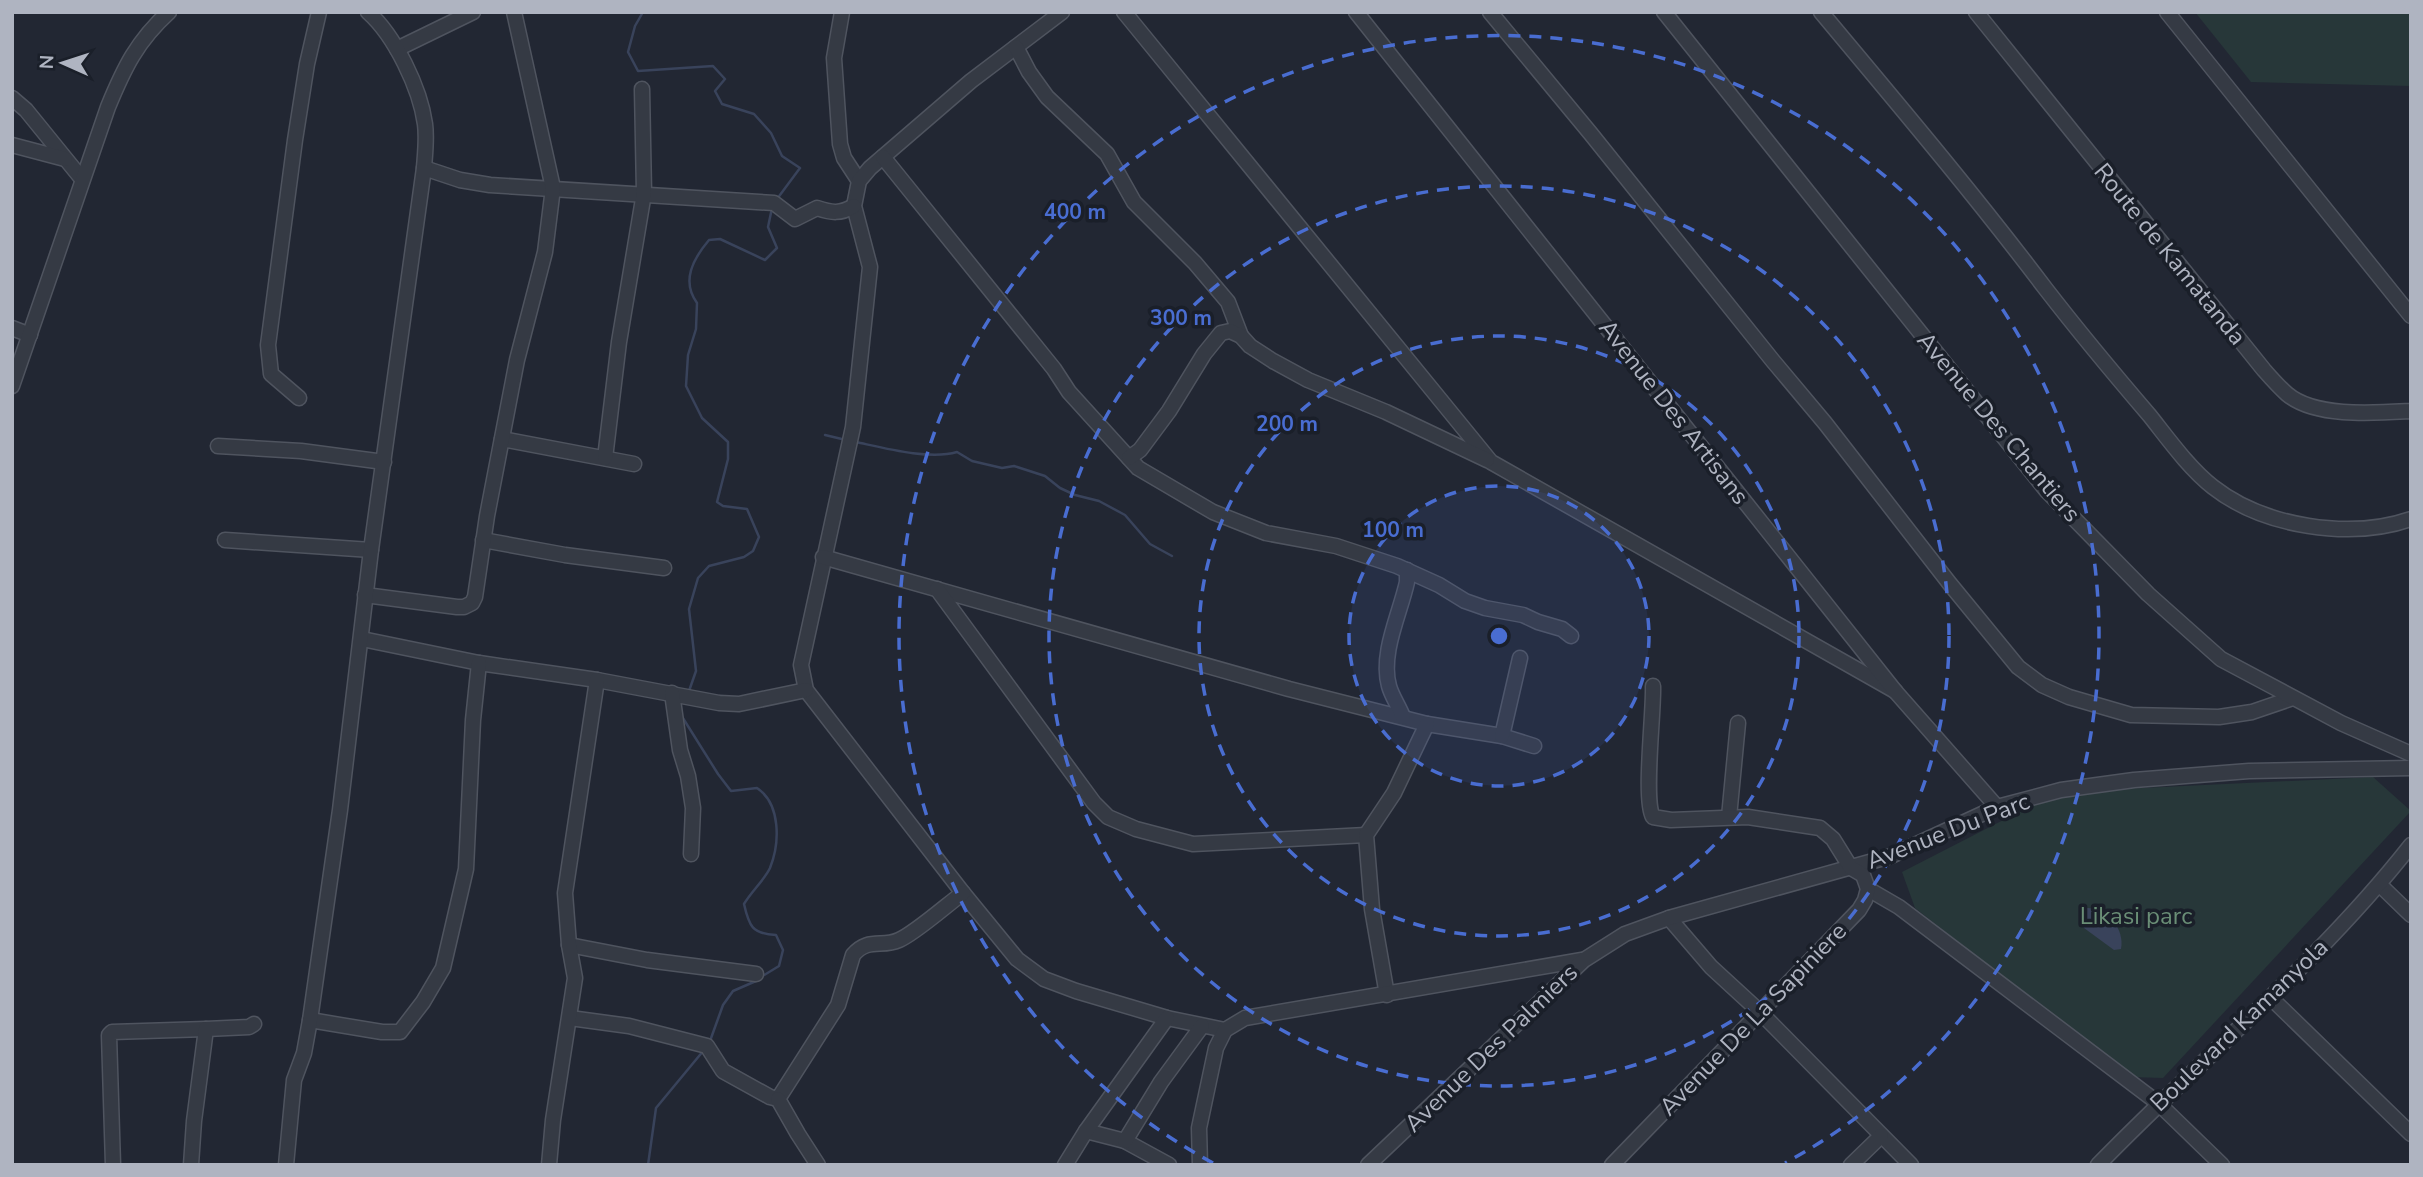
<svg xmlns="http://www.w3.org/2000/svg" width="2423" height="1177" viewBox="0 0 2423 1177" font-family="'Nunito Sans',sans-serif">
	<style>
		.green { fill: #273739 }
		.water { fill: #39435b }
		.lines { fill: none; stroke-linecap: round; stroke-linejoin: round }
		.stream { stroke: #39435b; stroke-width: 2.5 }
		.minor-casing { stroke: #4f545f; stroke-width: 17 }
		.minor { stroke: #353a44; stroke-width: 14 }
		.ring { fill: none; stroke: #496dd1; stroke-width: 3.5; stroke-dasharray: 12 9 }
		.labels { text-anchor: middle; stroke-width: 7; stroke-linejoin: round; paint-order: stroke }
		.street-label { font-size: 24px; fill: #afb4c1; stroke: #1a1f29 }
		.park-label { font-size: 24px; fill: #6a8e76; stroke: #1a1f29 }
		.centre { fill: #496dd1; stroke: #1a1f29; stroke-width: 3.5 }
		.ring-label { font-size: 21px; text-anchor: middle; font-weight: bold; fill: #496dd1; stroke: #1a1f29; stroke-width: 7; stroke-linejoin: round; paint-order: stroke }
	</style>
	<rect width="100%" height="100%" fill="#222733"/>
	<!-- green -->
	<g class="green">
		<path d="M2195 12H2411V86L2251 82Z"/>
		<path d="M2373 777 2411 811 2163 1078 2130 1077 1915 908 1902 872 2058 792Z"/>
	</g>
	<!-- water -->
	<path class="water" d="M2086 908C2107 907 2125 929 2121 949L2114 950 2084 928 2079 920 2080 913Z"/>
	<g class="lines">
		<!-- stream -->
		<g class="stream">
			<path d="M643 12 635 26 628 52 638 71 713 66 725 79 715 91 722 104 754 114 771 133 782 156 800 168 777 199"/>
			<path d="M825 435 846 440"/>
			<path d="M856 442C884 448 929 460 957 452L972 461 1002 468 1014 466 1045 476 1060 488 1075 495 1099 501 1125 515 1150 544 1172 556"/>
			<path d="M689 691 696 671 689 609 698 578 709 566 744 557 753 551 759 537 747 509 723 506 717 502 728 459V442L702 418 686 386 688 355 696 329 697 303C681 281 693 259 709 240L720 239 765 260 777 248 768 227 772 208"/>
			<path d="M681 715 718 774 731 791 757 788C781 804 780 843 770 868 765 879 751 892 744 904 749 926 752 934 776 935L783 950 779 966 761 977"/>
			<path d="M710 1041 723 1005 733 991 756 981"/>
			<path d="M648 1165 656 1108 704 1050"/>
		</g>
		<defs>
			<g id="minor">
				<path d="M842 12 834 58 840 144 844 158 859 181"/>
				<path d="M1062 12 971 81 870 168 859 181 854 206 870 267 853 427 801 665 806 690 963 893 1017 959 1044 979 1076 991 1167 1018 1225 1030"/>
				<path d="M1124 12 1491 462 1895 691"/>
				<path d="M1356 12 1895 691 1997 807"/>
				<path d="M1490 12 1591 134 1773 361 1825 423 1950 584 2018 667 2042 685 2069 697 2131 715 2219 717 2252 712 2293 698"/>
				<path d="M1664 12 2046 490 2148 594 2221 659 2341 723 2411 754"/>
				<path d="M1821 12C1897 103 1974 194 2045 288 2079 332 2114 374 2150 416 2169 440 2189 468 2213 487 2264 527 2350 540 2411 519"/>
				<path d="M1976 12 2264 370C2271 378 2279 387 2287 394 2315 418 2376 413 2411 411"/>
				<path d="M2167 12 2411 316"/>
				<path d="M1016 47 1029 72 1047 97 1107 154 1134 202 1195 263 1228 302 1241 336"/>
				<path d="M397 49 473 12"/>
				<path d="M12 98 26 110 82 179"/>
				<path d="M12 145 65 159"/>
				<path d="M883 157 1054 369 1069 392 1138 468 1213 512 1266 533 1336 546 1397 566 1439 585 1465 601 1485 608 1523 615 1538 622 1562 629 1571 636"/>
				<path d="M424 168 460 180 490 185 774 203 795 219 817 208C832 213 840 214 854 206"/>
				<path d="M12 328 30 335"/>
				<path d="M12 386 108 107C124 68 137 41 169 12"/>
				<path d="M299 398 271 374 268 345 295 140 307 64 319 12"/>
				<path d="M502 439 634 464"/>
				<path d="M218 446 301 451 384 462"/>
				<path d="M605 458 619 342 644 193 642 89"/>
				<path d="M1129 458 1140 450 1169 411 1204 354 1221 333 1230 331 1241 336 1250 346 1273 361 1308 380 1386 412 1487 460"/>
				<path d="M225 540 371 550"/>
				<path d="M483 540 565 555 664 568"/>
				<path d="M823 557 1289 689 1427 724 1502 736 1534 746"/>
				<path d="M937 589 1094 803 1108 817 1136 829 1193 844 1366 835"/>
				<path d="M365 595 457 607H464L472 603 475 597 487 516 517 360 545 252 553 188 514 12"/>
				<path d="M362 639 479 663 597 680 719 703 739 704 806 690"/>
				<path d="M672 693 680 750 688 776 693 808 691 854"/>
				<path d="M1403 717C1399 706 1392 697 1389 686 1380 653 1400 614 1407 582V570"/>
				<path d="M1502 736 1520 658"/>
				<path d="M1729 817 1738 723"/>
				<path d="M2380 885 2411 915"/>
				<path d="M1868 889 1899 907 2158 1103 2222 1165"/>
				<path d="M1669 918 1711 967 1760 1012 1911 1165"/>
				<path d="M569 945 647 960 756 974"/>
				<path d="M1387 995 1372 909 1366 835 1394 793 1427 724"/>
				<path d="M2270 997 2411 1134"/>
				<path d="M570 1018 629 1026 707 1046 723 1071 770 1097 778 1099 838 1005 853 955C868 937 882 948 899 940 914 934 948 904 963 893"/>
				<path d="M310 1020 382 1032H400L423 1002 443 968 466 869 473 720 479 663"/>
				<path d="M778 1099 798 1134 818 1165"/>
				<path d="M1086 1131 1125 1141 1169 1165"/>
				<path d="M1125 1141 1161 1082 1202 1026"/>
				<path d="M113 1165 109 1035 112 1032 206 1029"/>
				<path d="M191 1165 194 1121 206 1029 249 1027 254 1024"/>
				<path d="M286 1165 294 1080 304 1053 310 1020 340 810 371 550 424 168C425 154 427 138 425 124 420 88 395 36 368 12"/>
				<path d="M549 1165 553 1120 575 978 569 945 565 893 597 680"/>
				<path d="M1065 1165 1086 1131 1167 1018"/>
				<path d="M1200 1165 1199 1128 1216 1048 1225 1030 1245 1018 1582 960"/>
				<path d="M1368 1165 1584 960 1625 934 1669 918 1891 856 1997 807 2061 790 2134 780 2249 771 2411 768"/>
				<path d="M1612 1165 1859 910 1865 900 1868 889 1863 875 1851 868 1833 839 1820 828 1748 817 1671 820 1653 817C1643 800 1654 712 1653 686"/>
				<path d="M1851 1165 1881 1136"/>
				<path d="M2098 1165C2202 1058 2319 962 2411 845"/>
			</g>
		</defs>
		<!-- minor casing -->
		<use href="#minor" class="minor-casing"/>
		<!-- minor -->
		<use href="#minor" class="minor"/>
	</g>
	<!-- distance rings -->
	<circle cx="1499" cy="636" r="150" fill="#496dd1" fill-opacity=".12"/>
	<g class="ring">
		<circle cx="1499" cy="636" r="150"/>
		<circle cx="1499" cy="636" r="300"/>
		<circle cx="1499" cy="636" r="450"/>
		<path d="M1213 1163A600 600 0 1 1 1785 1163"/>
	</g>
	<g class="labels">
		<!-- street labels -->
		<g class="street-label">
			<text transform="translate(2170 254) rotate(51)" y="8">Route de Kamatanda</text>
			<text transform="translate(1674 412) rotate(52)" y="8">Avenue Des Artisans</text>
			<text transform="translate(1999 427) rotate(50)" y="8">Avenue Des Chantiers</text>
			<text transform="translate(1948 831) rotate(-21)" y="8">Avenue Du Parc</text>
			<text transform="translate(1753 1019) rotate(-46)" y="8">Avenue De La Sapiniere</text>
			<text transform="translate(2239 1025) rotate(-44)" y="8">Boulevard Kamanyola</text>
			<text transform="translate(1491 1048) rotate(-44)" y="8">Avenue Des Palmiers</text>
		</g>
		<!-- park labels -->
		<g class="park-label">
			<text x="2136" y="924">Likasi parc</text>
		</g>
	</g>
	<circle cx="1499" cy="636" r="10" class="centre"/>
	<g class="ring-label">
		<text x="1075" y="219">400 m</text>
		<text x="1181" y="325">300 m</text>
		<text x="1287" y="431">200 m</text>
		<text x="1393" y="537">100 m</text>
	</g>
	<!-- border -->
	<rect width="2423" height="1177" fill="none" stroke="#afb4c1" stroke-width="28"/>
	<!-- north arrow -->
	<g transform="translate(63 63) rotate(273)" stroke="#1a1f29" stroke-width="5" paint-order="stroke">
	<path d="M0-5L12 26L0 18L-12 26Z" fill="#afb4c1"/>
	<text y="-10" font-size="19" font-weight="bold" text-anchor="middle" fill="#afb4c1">N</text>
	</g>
</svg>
